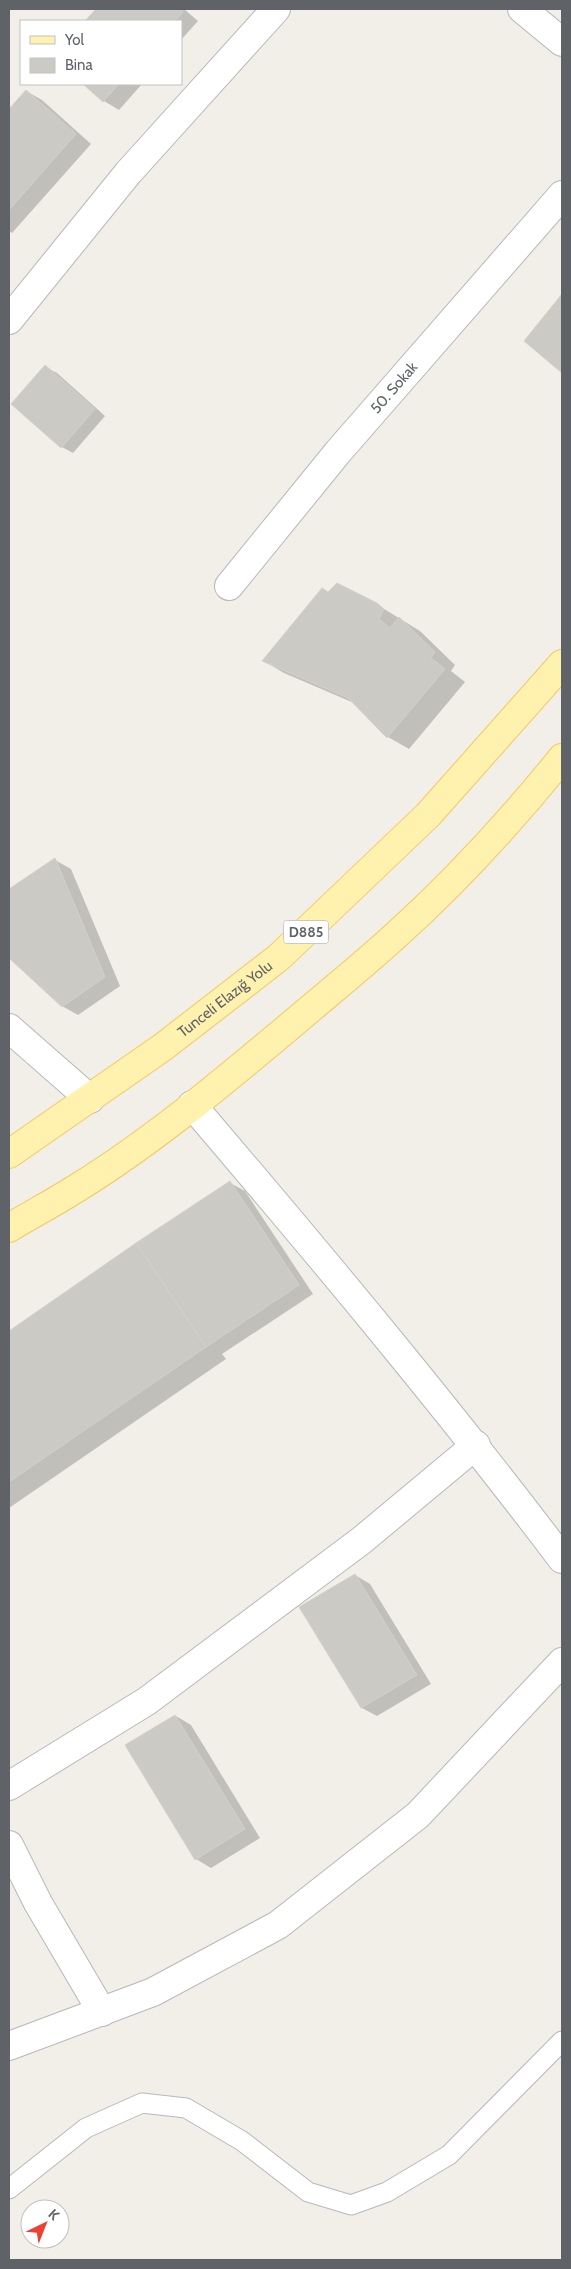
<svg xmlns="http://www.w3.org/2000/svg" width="571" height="2269" viewBox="0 0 571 2269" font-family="Cabin,sans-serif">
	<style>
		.shadow { fill: #0003 }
		.building { fill: #cccac5; stroke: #d6d1c6 }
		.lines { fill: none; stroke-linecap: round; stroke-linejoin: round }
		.service-casing { stroke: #b5b8bc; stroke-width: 21 }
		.minor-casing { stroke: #b5b8bc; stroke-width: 30 }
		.primary-casing { stroke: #f2c960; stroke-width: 30 }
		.service { stroke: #fff; stroke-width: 19 }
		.minor { stroke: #fff; stroke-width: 28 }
		.primary { stroke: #fff2af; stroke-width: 28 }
		.labels { text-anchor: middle; stroke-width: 5; stroke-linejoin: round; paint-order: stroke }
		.shield { fill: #fff; stroke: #8f9295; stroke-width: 1 }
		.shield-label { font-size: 14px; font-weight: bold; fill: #5f6368 }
		.street-label { font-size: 15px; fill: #5f6368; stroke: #fff }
	</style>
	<rect width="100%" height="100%" fill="#f1efe8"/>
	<!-- shadow -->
	<g class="shadow">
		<path d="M98 9H184L198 21 181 40V21H86Z"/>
		<path d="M84 84H142L119 110 104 101Z"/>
		<path d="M26 91 42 100 91 144 12 233 9 231V111Z"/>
		<path d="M562 296V371L525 341Z"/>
		<path d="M45 367 57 373 105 416 73 453 62 447Z"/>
		<path d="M329 593 376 604 420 631 455 665 451 671 465 682 409 749 388 737 354 703 284 673 264 661Z"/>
		<path d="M55 860 71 869 120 986 78 1015 62 1006 9 957V891Z"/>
		<path d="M230 1183 245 1191 313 1294 222 1354 226 1359 9 1508V1332Z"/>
		<path d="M355 1575 370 1584 431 1684 377 1716 362 1708 301 1608Z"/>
		<path d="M176 1716 191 1725 260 1838 211 1868 196 1859Z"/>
	</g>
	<!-- building -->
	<g class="building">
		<path d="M96 9H180L183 12 175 21H85Z"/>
		<path d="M83 84H119L103 102Z"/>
		<path d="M26 90 76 134 9 210V109Z"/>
		<path d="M562 294V373L524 341Z"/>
		<path d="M45 365 95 409 61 448 11 404Z"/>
		<path d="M337 583 377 603 384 609 379 619 390 628 399 617 435 652 431 658 445 669 387 738 348 698 262 661 322 588 328 592Z"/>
		<path d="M55 858 105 977 62 1007 9 958V889Z"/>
		<path d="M230 1181 299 1285 206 1347 136 1243Z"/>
		<path d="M136 1243 206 1347 9 1482V1331Z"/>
		<path d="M355 1574 417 1675 361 1708 299 1607Z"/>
		<path d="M175 1715 245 1829 195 1860 125 1745Z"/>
	</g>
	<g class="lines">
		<defs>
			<path id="service" d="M9 2189 86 2128 142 2103 186 2108 242 2141 308 2192 351 2205 387 2192 449 2155 562 2041"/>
			<g id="minor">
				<path d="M522 9 562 42"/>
				<path d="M9 320 128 173 276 9"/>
				<path id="s1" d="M229 586 338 452 562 195"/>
				<path d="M9 1028 90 1099"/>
				<path d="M192 1105C319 1254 444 1403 562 1559"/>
				<path d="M9 1786 147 1701 362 1540 476 1445"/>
				<path d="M9 1845 38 1903 102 2012"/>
				<path d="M9 2046 153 1992 278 1925 418 1815 562 1662"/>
			</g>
			<g id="primary">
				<path id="s2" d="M9 1154 163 1047 278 958 428 815 562 664"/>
				<path d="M9 1228C32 1214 55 1202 77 1188 153 1141 223 1082 291 1025 325 996 361 967 394 937 455 882 511 821 562 758"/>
			</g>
		</defs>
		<!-- service casing -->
		<use href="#service" class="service-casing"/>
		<!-- minor casing -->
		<use href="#minor" class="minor-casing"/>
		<!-- primary casing -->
		<use href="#primary" class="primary-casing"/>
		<!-- service -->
		<use href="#service" class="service"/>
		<!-- minor -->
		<use href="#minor" class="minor"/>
		<!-- primary -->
		<use href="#primary" class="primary"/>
	</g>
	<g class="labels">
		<!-- shield labels -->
		<rect class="shield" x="283.5" y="920.5" width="45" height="23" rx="4"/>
		<g class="shield-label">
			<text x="306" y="937">D885</text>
		</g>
		<!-- street labels -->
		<g class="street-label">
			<text dy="5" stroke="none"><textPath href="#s1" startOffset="258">50. Sokak</textPath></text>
			<text dy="5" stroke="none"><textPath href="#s2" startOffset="266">Tunceli Elazığ Yolu</textPath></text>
		</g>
	</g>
	<!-- border -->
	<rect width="571" height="2269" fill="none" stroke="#5f6368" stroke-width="20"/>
	<!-- legend -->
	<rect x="20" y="20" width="162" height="65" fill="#ffffff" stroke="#bfc1c3"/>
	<rect x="30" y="36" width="25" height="8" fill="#fff2af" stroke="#bfc1c3"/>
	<text x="65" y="45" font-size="15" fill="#5f6368">Yol</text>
	<rect x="30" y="58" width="25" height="15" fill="#cccac5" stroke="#bfc1c3"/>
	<text x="65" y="70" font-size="15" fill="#5f6368">Bina</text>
	<!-- north arrow -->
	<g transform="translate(45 2224) rotate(43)"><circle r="24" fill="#ffffff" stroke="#bfc1c3"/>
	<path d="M0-4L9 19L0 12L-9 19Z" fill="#ea4335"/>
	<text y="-8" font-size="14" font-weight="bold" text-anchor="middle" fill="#5f6368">K</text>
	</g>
</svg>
